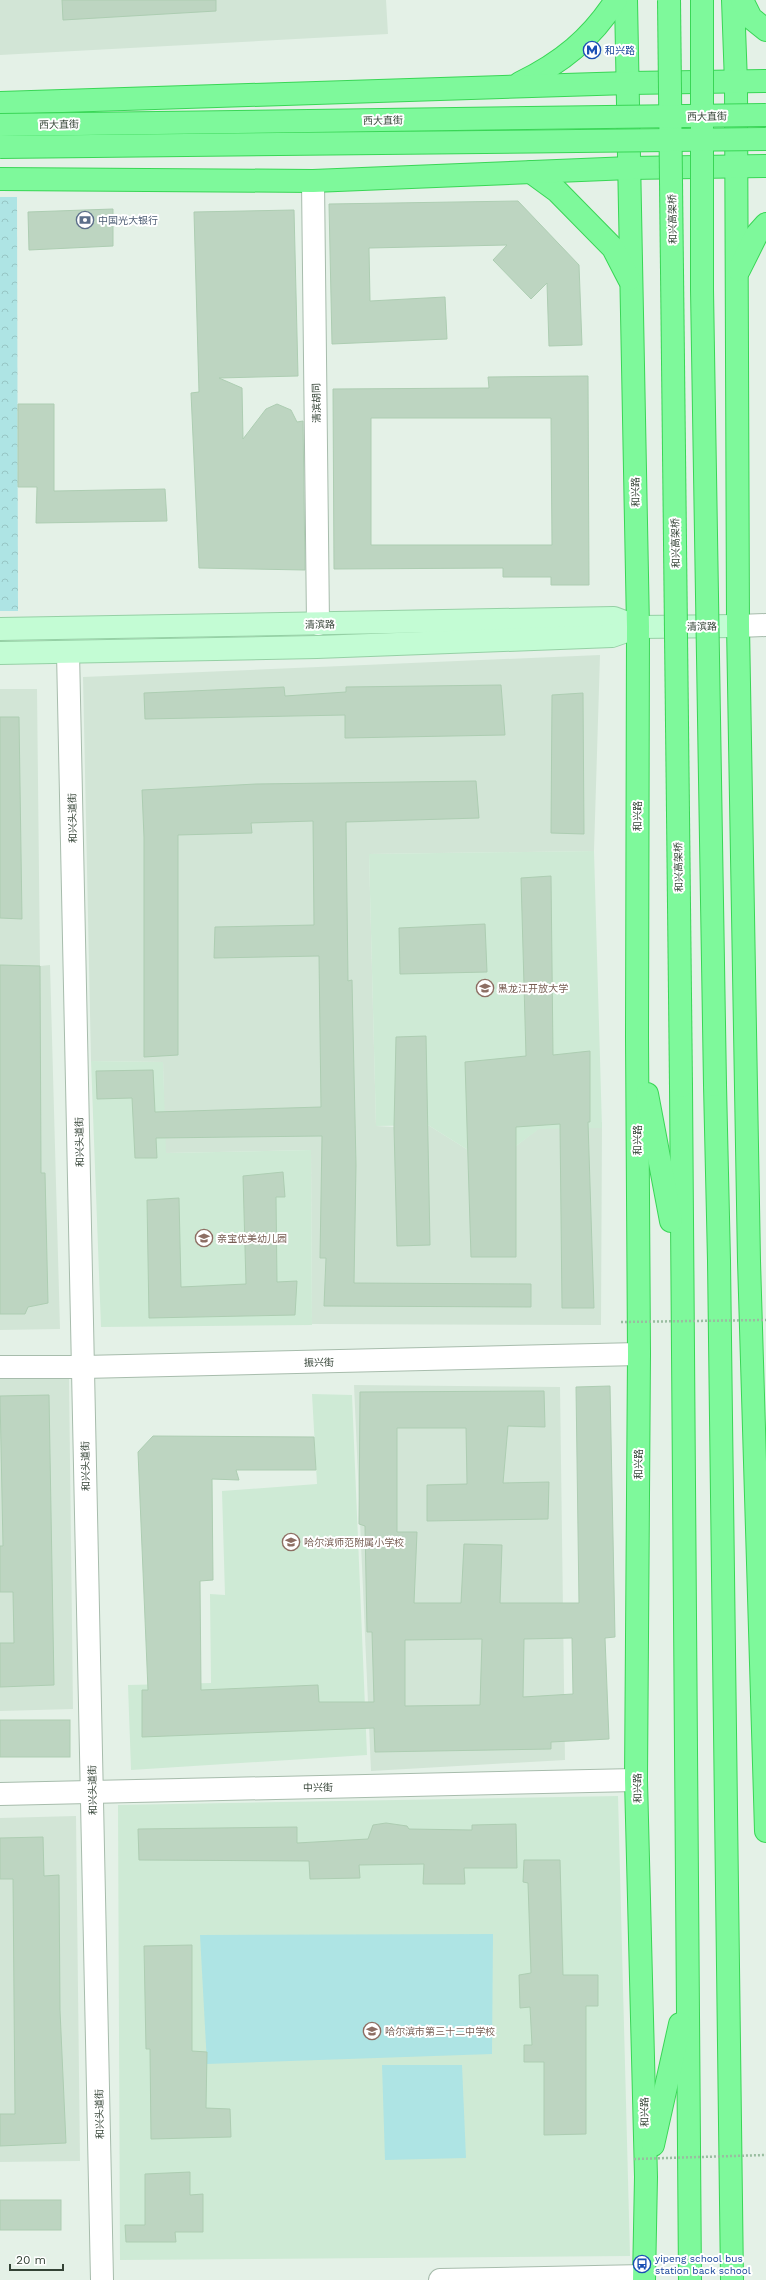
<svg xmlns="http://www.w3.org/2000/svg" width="766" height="2280" viewBox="0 0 766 2280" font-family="'Work Sans','Noto Sans SC',sans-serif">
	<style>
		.residential { fill: #d2e5d6 }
		.education { fill: #ceead5 }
		.park { fill: url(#park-crowns) }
		.pitch { fill: #aee4e4 }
		.building { fill: #bdd5c1; stroke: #adcdb2; fill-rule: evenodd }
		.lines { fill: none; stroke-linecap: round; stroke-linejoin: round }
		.tertiary-casing { stroke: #a7bcac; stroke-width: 24 }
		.secondary-casing { stroke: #95d0a5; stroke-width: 24 }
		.trunk-casing { stroke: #39d656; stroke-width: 24 }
		.tertiary { stroke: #fff; stroke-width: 22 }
		.secondary { stroke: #c3fcd4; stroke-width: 22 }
		.trunk { stroke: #7ef99b; stroke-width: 22 }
		.trunk-bridge-casing { stroke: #39d656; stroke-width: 24; stroke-linecap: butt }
		.path-bridge { stroke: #99bda0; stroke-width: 2.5; stroke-dasharray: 2 2; stroke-linecap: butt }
		.trunk-bridge { stroke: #7ef99b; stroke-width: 22 }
		.labels { text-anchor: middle; stroke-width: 4; stroke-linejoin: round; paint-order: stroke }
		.transit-label { font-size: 10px; fill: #164399; stroke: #fff; text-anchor: start }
		.street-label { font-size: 10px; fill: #344336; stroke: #fff }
		.service-label { font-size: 10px; fill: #4e5e75; stroke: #fff; text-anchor: start }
		.education-label { font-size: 10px; fill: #785e54; stroke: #fff; text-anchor: start }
	</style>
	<defs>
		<pattern id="park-crowns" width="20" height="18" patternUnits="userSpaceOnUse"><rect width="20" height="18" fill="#aee4e4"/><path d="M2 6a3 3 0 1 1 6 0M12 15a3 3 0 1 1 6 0" fill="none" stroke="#96c5c4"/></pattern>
	</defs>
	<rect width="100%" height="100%" fill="#e4f1e7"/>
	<!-- residential -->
	<g class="residential">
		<path d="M0 0H386L388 34 0 55Z"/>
		<path d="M600 655 594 851 369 854 376 1126 394 1127 428 1125 468 1150 516 1146 538 1129 602 1122 601 1325 312 1324 311 1150 165 1153 163 1062 91 1061 83 677Z"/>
		<path d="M0 689H37L40 966 50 965 60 1329 0 1330Z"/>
		<path d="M0 1378H69L73 1709 0 1711Z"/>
		<path d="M354 1385 560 1387 565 1760 371 1771Z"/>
		<path d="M76 1816 80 2161 0 2162V1818Z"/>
	</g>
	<!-- education -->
	<g class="education">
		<path d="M594 851 602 1128 539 1129 516 1146 468 1150 428 1125 376 1126 369 854Z"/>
		<path d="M91 1061 163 1062 166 1153 311 1150 312 1325 101 1327Z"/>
		<path d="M312 1394 352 1395 367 1755 131 1770 128 1685 211 1683 210 1594 225 1595 222 1491 317 1484Z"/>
		<path d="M618 1796 630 2256 120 2260 118 1805Z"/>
	</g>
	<!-- park -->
	<path class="park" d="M0 197H17L18 611H0Z"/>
	<!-- pitch -->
	<g class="pitch">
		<path d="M493 1934 492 2054 207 2064 200 1935Z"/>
		<path d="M382 2065H462L466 2158 385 2160Z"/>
	</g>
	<!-- building -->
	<g class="building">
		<path d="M62 0H216V11L63 20Z"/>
		<path d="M518 201 579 265 582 345 549 346 547 283 531 299 493 260 507 245 369 248 370 301 445 297 447 339 332 344 329 204Z"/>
		<path d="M113 209V246L29 250 28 212Z"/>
		<path d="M294 210 298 376 219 378 242 388 243 439 266 409 277 404 291 410 297 422 303 421 305 570 199 568 191 393 199 392 194 212Z"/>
		<path d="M588 376 589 585H551V577H503V568L334 569 333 389 489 388 488 377ZM371 418H551L552 545H371Z"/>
		<path d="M18 404H54V491L165 489 167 521 36 523 37 487H18Z"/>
		<path d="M501 685 505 735 345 738V715L145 719 144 693 284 687 285 696 346 692V687Z"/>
		<path d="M583 693 584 834 551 833 552 695Z"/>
		<path d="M0 717H19L22 919 0 918Z"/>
		<path d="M476 781 479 818 346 822 348 981 352 980 356 1165 354 1283 531 1284V1307L324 1306 326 1258H320L322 1136 156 1138 157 1158H135L132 1098 97 1099 96 1071 153 1070 155 1112 321 1107 319 956 214 958 215 927 314 925 313 821 251 823 252 833 178 835V1055L144 1057V837L142 790 256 784Z"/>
		<path d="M551 876 553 1055 590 1051V1122H588L594 1308H562L560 1124 516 1127V1257H471L465 1062 526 1056 521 878Z"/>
		<path d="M485 924 487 972 400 974 399 928Z"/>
		<path d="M0 965 40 966 41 1173H45L48 1303 28 1307 25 1314H0Z"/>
		<path d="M426 1036 430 1245 397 1246 394 1127 396 1037Z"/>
		<path d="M283 1172 285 1197H276L277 1282 297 1281 295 1315 149 1318 147 1200 179 1198 181 1287 246 1284 243 1176Z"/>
		<path d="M610 1386 615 1637 605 1638 609 1739 551 1742V1749L375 1752 374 1728 142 1737V1690H148L138 1452 153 1436 314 1437 316 1470H236L239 1480 212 1479 213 1580 200 1581 201 1690 318 1685 319 1702H374L372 1632H367L365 1526 359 1524 360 1392 544 1391 545 1427 508 1426 503 1483 549 1482 548 1519 427 1521V1485L467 1484 466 1428H397V1532H417L414 1603H461L464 1544 502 1545 500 1603H579L576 1387ZM572 1638 573 1694 523 1697 524 1639ZM482 1639 480 1705 405 1706V1640Z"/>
		<path d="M49 1395 54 1685 0 1687V1643H14L13 1592H0V1546H3L0 1396Z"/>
		<rect x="0" y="1720" width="70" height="37"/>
		<path d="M386 1823 407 1826 409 1829 472 1830V1825L516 1824 517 1868H464L465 1884H423L424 1864 359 1865 360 1878 310 1879 309 1861 139 1860 138 1829 297 1827V1843L368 1839 373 1825Z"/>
		<path d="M43 1837 44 1876 59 1875 60 2010 66 2143 0 2146V2114H15L13 1879H0V1838Z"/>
		<path d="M524 1860H560L563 1975H598V2006H586V2134L544 2135V2062H524V2045H532L530 2007 520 2008 519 1975 531 1973 528 1883 523 1882Z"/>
		<path d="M192 1945V2051L207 2052 206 2108 230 2109 231 2137 151 2139 150 2049H146L144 1946Z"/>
		<path d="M190 2172V2195L203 2194V2232H175L176 2242H126L125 2225H145V2174Z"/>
		<rect x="0" y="2200" width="61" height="30"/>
	</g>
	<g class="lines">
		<defs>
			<g id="tertiary">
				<path d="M313 181 318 624"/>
				<path d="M738 626 766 625"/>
				<path d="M68 652 102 2280"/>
				<path d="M0 1367H83L639 1354"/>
				<path d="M0 1794 636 1780"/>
				<path d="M440 2280 644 2276"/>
			</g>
			<g id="secondary">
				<path d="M0 629 614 618 638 627 738 626"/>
				<path d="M0 653 317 647 612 636 638 627"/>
			</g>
			<g id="trunk">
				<path d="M626 0 638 627 637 1038 639 1354 636 1780 646 2177 644 2280"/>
				<path d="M733 0 736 83 738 626 749 1261 766 1831"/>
				<path d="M742 0 751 18 766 30"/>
				<path d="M520 83C561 63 591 39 616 0"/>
				<path d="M0 103 629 83 766 81"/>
				<path d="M531 172 557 191 613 248 629 279"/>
				<path d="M0 179 313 181 630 168 766 166"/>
				<path d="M739 270 757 234 766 224"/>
				<path d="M715 1085 719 1261 732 2280"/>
				<path d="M681 1086 690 2280"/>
				<path d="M647 1094 671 1221"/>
				<path d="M653 2145 680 2024"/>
			</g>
		</defs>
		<!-- tertiary casing -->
		<use href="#tertiary" class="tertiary-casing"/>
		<!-- secondary casing -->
		<use href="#secondary" class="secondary-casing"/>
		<!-- trunk casing -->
		<use href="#trunk" class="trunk-casing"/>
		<!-- tertiary -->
		<use href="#tertiary" class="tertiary"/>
		<!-- secondary -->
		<use href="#secondary" class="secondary"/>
		<!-- trunk -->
		<use href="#trunk" class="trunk"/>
		<defs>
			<g id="trunk-bridge">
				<path d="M669 0 681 1086"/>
				<path d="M702 0V290L715 1085"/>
				<path d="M0 125 766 115"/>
				<path d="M0 147 766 139"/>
			</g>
		</defs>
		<!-- trunk-bridge casing -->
		<use href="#trunk-bridge" class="trunk-bridge-casing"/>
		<!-- path-bridge -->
		<g class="path-bridge">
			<path d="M621 1322 766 1320"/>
			<path d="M634 2159 766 2155"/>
		</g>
		<!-- trunk-bridge -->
		<use href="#trunk-bridge" class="trunk-bridge"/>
	</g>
	<!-- icons -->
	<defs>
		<symbol id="metro-ring" viewBox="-11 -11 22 22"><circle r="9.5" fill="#fff" stroke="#1a4fb4" stroke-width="1.5"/><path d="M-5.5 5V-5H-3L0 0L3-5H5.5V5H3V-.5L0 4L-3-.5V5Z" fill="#1a4fb4"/></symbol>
		<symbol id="bank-ring" viewBox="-11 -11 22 22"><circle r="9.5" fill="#fff" stroke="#5c6f8a" stroke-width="1.5"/><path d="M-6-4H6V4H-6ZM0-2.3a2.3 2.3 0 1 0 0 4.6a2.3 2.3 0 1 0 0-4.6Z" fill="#5c6f8a"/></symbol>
		<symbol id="university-ring" viewBox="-11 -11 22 22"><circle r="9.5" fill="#fff" stroke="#8d6e63" stroke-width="1.5"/><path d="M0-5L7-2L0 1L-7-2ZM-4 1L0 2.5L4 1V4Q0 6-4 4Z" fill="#8d6e63"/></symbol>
		<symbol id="school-ring" viewBox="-11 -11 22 22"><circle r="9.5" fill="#fff" stroke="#8d6e63" stroke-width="1.5"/><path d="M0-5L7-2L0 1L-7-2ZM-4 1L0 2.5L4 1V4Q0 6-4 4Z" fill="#8d6e63"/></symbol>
		<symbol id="bus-ring" viewBox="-11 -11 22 22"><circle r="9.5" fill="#fff" stroke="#1a4fb4" stroke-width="1.5"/><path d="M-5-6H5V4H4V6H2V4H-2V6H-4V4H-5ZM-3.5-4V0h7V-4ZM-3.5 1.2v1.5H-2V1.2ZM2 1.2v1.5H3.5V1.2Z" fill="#1a4fb4"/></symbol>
	</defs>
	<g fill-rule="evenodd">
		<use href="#metro-ring" x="582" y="40" width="20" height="20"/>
		<use href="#bank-ring" x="75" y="210" width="20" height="20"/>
		<use href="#university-ring" x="475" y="978" width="20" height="20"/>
		<use href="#school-ring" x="194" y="1228" width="20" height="20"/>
		<use href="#school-ring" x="281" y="1532" width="20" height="20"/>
		<use href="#school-ring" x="362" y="2021" width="20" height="20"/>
		<use href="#bus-ring" x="632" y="2254" width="20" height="20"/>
	</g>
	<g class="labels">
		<!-- transit labels -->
		<g class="transit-label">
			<text x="605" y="54">和兴路</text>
			<text x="655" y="2262">yipeng school bus<tspan x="655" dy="12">station back school</tspan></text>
		</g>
		<!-- street labels -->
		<g class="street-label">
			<text transform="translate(707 116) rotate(-1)" y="4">西大直街</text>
			<text transform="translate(383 120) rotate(-1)" y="4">西大直街</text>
			<text transform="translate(59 124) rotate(-1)" y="4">西大直街</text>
			<text transform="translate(672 219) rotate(-91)" y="4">和兴高架桥</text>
			<text transform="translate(316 403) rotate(-91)" y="4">清滨胡同</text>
			<text transform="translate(635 492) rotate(-91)" y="4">和兴路</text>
			<text transform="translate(675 543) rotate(-91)" y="4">和兴高架桥</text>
			<text transform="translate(320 624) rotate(-1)" y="4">清滨路</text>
			<text transform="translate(702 626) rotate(-1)" y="4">清滨路</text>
			<text transform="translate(637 816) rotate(-90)" y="4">和兴路</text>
			<text transform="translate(72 818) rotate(-91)" y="4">和兴头道街</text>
			<text transform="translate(678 867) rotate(-91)" y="4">和兴高架桥</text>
			<text transform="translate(637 1140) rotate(-90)" y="4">和兴路</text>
			<text transform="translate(79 1142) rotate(-91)" y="4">和兴头道街</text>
			<text transform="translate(319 1362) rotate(-1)" y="4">振兴街</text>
			<text transform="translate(638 1464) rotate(-90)" y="4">和兴路</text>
			<text transform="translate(85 1466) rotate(-91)" y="4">和兴头道街</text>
			<text transform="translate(318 1787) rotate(-1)" y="4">中兴街</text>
			<text transform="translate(637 1788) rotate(-91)" y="4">和兴路</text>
			<text transform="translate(92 1790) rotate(-91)" y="4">和兴头道街</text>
			<text transform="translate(644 2112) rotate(-91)" y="4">和兴路</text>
			<text transform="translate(99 2114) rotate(-91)" y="4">和兴头道街</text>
		</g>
		<!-- service labels -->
		<g class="service-label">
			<text x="98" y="224">中国光大银行</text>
		</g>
		<!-- education labels -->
		<g class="education-label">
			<text x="498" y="992">黑龙江开放大学</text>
			<text x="217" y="1242">亲宝优美幼儿园</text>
			<text x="304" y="1546">哈尔滨师范附属小学校</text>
			<text x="385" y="2035">哈尔滨市第三十二中学校</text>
		</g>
	</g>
	<!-- scale -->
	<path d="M10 2264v6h53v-6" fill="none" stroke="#344336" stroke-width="2"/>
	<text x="16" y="2264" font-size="12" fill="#344336" stroke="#ffffff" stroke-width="3" paint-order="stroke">20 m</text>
</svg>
